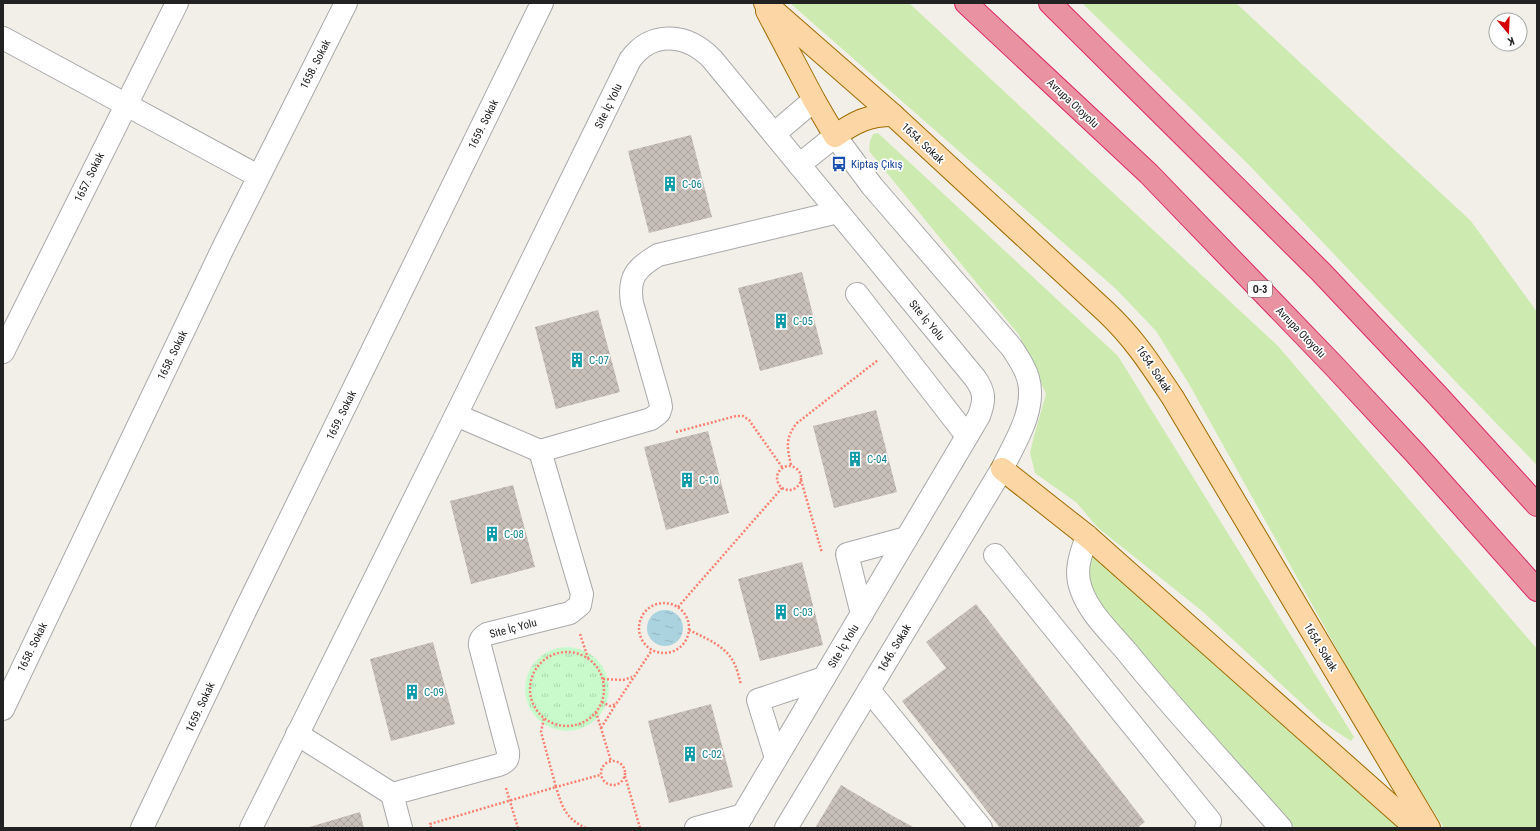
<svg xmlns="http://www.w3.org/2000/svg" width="1540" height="831" viewBox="0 0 1540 831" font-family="'Roboto Condensed',sans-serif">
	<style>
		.grass { fill: #cdebb0 }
		.park { fill: url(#park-tufts) }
		.water { fill: url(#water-ripples) }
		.building { fill: url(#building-cross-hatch) }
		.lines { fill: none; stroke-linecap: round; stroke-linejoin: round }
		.minor-casing { stroke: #a9a9a9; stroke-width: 24 }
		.major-casing { stroke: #a06b00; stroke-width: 24 }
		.highway-casing { stroke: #dc2a67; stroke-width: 24 }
		.path { stroke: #fa8072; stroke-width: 2.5; stroke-dasharray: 2 2; stroke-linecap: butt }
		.minor { stroke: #fff; stroke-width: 22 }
		.major { stroke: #fcd6a4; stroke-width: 22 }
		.highway { stroke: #e892a2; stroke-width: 22 }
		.labels { text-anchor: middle; stroke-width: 3.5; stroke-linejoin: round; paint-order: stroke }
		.shield { fill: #fff; stroke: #646464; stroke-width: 1 }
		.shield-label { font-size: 10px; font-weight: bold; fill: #222 }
		.street-label { font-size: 11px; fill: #222; stroke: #fff }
		.transit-label { font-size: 11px; fill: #164399; stroke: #fff; text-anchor: start }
		.culture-label { font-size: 11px; fill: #0d838f; stroke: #fff; text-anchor: start }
	</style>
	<defs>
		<pattern id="park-tufts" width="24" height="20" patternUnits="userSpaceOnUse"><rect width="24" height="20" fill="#c8facc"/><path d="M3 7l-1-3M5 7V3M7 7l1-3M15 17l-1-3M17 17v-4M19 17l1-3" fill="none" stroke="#acd6af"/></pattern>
		<pattern id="water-ripples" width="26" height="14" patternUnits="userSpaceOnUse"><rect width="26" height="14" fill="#aad3df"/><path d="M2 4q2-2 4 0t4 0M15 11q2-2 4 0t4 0" fill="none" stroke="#92b5bf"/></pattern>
		<pattern id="building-cross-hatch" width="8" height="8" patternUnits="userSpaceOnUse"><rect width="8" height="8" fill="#c7bfb8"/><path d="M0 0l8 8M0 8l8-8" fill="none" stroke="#aba49e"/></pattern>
	</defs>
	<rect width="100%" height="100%" fill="#f2efe9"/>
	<!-- grass -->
	<g class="grass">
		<path d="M790 3H909L1278 346 1537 649V828H1444L1376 719 1189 384 1156 331 1116 289Z"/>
		<path d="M1082 3H1236L1471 221 1537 312V465L1455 381 1248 164Z"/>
		<path d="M878 133 1118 356 1354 737 1351 741 1323 723 1202 611 1097 527 1077 503 1035 473 1030 453 1034 436 1046 394 1019 335 869 151 870 141 873 134Z"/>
		<path d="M1087 536 1416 828H1281L1091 608Z"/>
	</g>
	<!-- park -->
	<circle class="park" cx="567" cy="689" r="42"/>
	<!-- water -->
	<circle class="water" cx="665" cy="628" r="18"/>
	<!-- building -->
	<g class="building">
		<path d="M691 135 712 217 649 233 628 151Z"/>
		<path d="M802 272 823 354 760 371 738 288Z"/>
		<path d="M598 310 620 392 556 409 535 327Z"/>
		<path d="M876 410 897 492 834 508 813 426Z"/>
		<path d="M708 431 729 513 666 530 644 447Z"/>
		<path d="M513 485 535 567 471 584 450 501Z"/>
		<path d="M802 562 823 645 760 661 738 579Z"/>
		<path d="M976 604 1145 822 1137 828H1000L902 701 946 668 926 642Z"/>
		<path d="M433 642 455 724 391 741 370 659Z"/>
		<path d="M711 704 733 787 669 803 648 721Z"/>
		<path d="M841 785 893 816 915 828H815Z"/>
		<path d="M360 812 364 828H306Z"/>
	</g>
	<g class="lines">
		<defs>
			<g id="minor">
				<path d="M3 38 258 176"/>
				<path d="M774 134 814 100"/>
				<path d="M857 294 967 436"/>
				<path d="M3 352 177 3"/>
				<path d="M456 415 540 451"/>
				<path d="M1087 536C1081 554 1074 570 1081 589 1089 613 1111 633 1127 652 1176 713 1230 770 1281 828"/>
				<path d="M995 555 1210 821 1206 828"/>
				<path d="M862 614 847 554 906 538"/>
				<path d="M869 690 981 828"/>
				<path d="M3 709 224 246 346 3"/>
				<path d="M297 734 392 794"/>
				<path d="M776 758 758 700 824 678"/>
				<path d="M142 828 244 613 542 3"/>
				<path d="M251 828 456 415 630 60C652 29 688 34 712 59L975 378C985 392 985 400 979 416L735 828"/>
				<path d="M401 828 392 794 499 765C506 762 509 760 508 752L480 646C479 640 482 637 487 634L570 613 580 605 582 594 540 451 651 419 659 413 661 407 660 401 632 303C628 277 636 268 658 255L838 212"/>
				<path d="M696 828 743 815"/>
				<path d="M786 828 1002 469C1015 442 1037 409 1028 378 1025 367 1018 357 1012 348L872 186 835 136 799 165"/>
			</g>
			<g id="major">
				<path d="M765 3 893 115 1105 311C1134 338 1151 365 1173 398L1429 828"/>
				<path d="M767 11 814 100 835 136C855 122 868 115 893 115"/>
				<path d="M1002 469 1087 536 1416 828"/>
			</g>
			<g id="highway">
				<path d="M966 3 1149 174 1335 367 1415 453 1537 590"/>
				<path d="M1050 3 1321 272 1438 396 1537 505"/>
			</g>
		</defs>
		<!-- minor casing -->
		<use href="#minor" class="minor-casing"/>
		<!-- major casing -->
		<use href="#major" class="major-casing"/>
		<!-- highway casing -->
		<use href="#highway" class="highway-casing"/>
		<!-- path -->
		<g class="path">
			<path d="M676 432 736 416H743L749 420 782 467"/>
			<path d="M791 465C787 447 785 438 797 423L878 360"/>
			<circle cx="789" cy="478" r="12"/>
			<path d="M801 480 822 553"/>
			<circle cx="664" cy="628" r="25"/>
			<path d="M678 607 782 488"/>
			<path d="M689 630C705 638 724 645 733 661 737 668 739 677 741 685"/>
			<path d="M580 634 588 658"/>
			<circle cx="567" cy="689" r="37"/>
			<path d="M603 679 623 680 632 677"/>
			<path d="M602 702 610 706 616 704 652 650"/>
			<path d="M596 712 611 761"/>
			<path d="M601 728 616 704"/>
			<circle cx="613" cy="773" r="12"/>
			<path d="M625 776 640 828"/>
			<path d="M506 788 518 828"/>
			<path d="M431 828 430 824 556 787 541 732 544 718"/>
			<path d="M586 828C566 819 562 807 556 787L600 775"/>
		</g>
		<!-- minor -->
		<use href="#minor" class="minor"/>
		<!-- major -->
		<use href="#major" class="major"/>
		<!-- highway -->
		<use href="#highway" class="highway"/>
	</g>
	<!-- icons -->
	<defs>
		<symbol id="bus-bare" viewBox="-9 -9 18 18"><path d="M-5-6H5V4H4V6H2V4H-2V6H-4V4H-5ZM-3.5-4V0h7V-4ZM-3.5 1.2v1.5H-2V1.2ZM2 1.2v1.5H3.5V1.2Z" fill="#1a4fb4" stroke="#fff" stroke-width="2.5" paint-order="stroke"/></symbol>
		<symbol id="building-bare" viewBox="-9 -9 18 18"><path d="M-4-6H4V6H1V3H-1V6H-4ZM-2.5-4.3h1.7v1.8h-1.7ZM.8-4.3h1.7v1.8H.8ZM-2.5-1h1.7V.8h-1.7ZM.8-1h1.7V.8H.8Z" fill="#0f9aa8" stroke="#fff" stroke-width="2.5" paint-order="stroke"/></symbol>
	</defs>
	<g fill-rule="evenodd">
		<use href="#bus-bare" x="828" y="153" width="22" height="22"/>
		<use href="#building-bare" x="659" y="173" width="22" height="22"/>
		<use href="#building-bare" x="770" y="310" width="22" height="22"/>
		<use href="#building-bare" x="566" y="349" width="22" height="22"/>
		<use href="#building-bare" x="844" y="448" width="22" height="22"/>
		<use href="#building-bare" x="676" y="469" width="22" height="22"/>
		<use href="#building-bare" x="481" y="523" width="22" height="22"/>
		<use href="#building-bare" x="770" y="601" width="22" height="22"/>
		<use href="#building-bare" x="401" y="681" width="22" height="22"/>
		<use href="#building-bare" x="679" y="743" width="22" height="22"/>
	</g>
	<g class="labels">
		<!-- shield labels -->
		<rect class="shield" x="1248" y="281" width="24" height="16" rx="3"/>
		<g class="shield-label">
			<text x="1260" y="293">O-3</text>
		</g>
		<!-- street labels -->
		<g class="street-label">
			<text transform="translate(315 64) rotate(-63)" y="4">1658. Sokak</text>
			<text transform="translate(1073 103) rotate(43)" y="4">Avrupa Otoyolu</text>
			<text transform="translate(608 106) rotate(-64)" y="4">Site İç Yolu</text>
			<text transform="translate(483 124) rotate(-64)" y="4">1659. Sokak</text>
			<text transform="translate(923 143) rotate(43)" y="4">1654. Sokak</text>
			<text transform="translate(89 177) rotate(-64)" y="4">1657. Sokak</text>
			<text transform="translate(927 320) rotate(50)" y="4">Site İç Yolu</text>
			<text transform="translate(1301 332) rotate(46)" y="4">Avrupa Otoyolu</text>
			<text transform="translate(172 355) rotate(-64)" y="4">1658. Sokak</text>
			<text transform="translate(1154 369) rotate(56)" y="4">1654. Sokak</text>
			<text transform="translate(341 415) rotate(-64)" y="4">1659. Sokak</text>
			<text transform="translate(513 628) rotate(-15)" y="4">Site İç Yolu</text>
			<text transform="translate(843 646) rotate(-59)" y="4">Site İç Yolu</text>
			<text transform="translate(32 647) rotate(-64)" y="4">1658. Sokak</text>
			<text transform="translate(1321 647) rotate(59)" y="4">1654. Sokak</text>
			<text transform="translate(894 648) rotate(-59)" y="4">1646. Sokak</text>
			<text transform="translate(200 707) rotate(-65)" y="4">1659. Sokak</text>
		</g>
		<!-- transit labels -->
		<g class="transit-label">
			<text x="851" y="168">Kiptaş Çıkış</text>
		</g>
		<!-- culture labels -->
		<g class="culture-label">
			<text x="682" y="188">C-06</text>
			<text x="793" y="325">C-05</text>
			<text x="589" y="364">C-07</text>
			<text x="867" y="463">C-04</text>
			<text x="699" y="484">C-10</text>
			<text x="504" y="538">C-08</text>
			<text x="793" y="616">C-03</text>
			<text x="424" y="696">C-09</text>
			<text x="702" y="758">C-02</text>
		</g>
	</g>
	<!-- border -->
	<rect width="1540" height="831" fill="none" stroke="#222222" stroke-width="8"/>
	<!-- north arrow -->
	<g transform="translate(1508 32) rotate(161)"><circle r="19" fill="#ffffff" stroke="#a7a7a7"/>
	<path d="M0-3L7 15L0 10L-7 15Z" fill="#d40000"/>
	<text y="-6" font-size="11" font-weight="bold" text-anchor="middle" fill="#222222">K</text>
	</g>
</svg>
